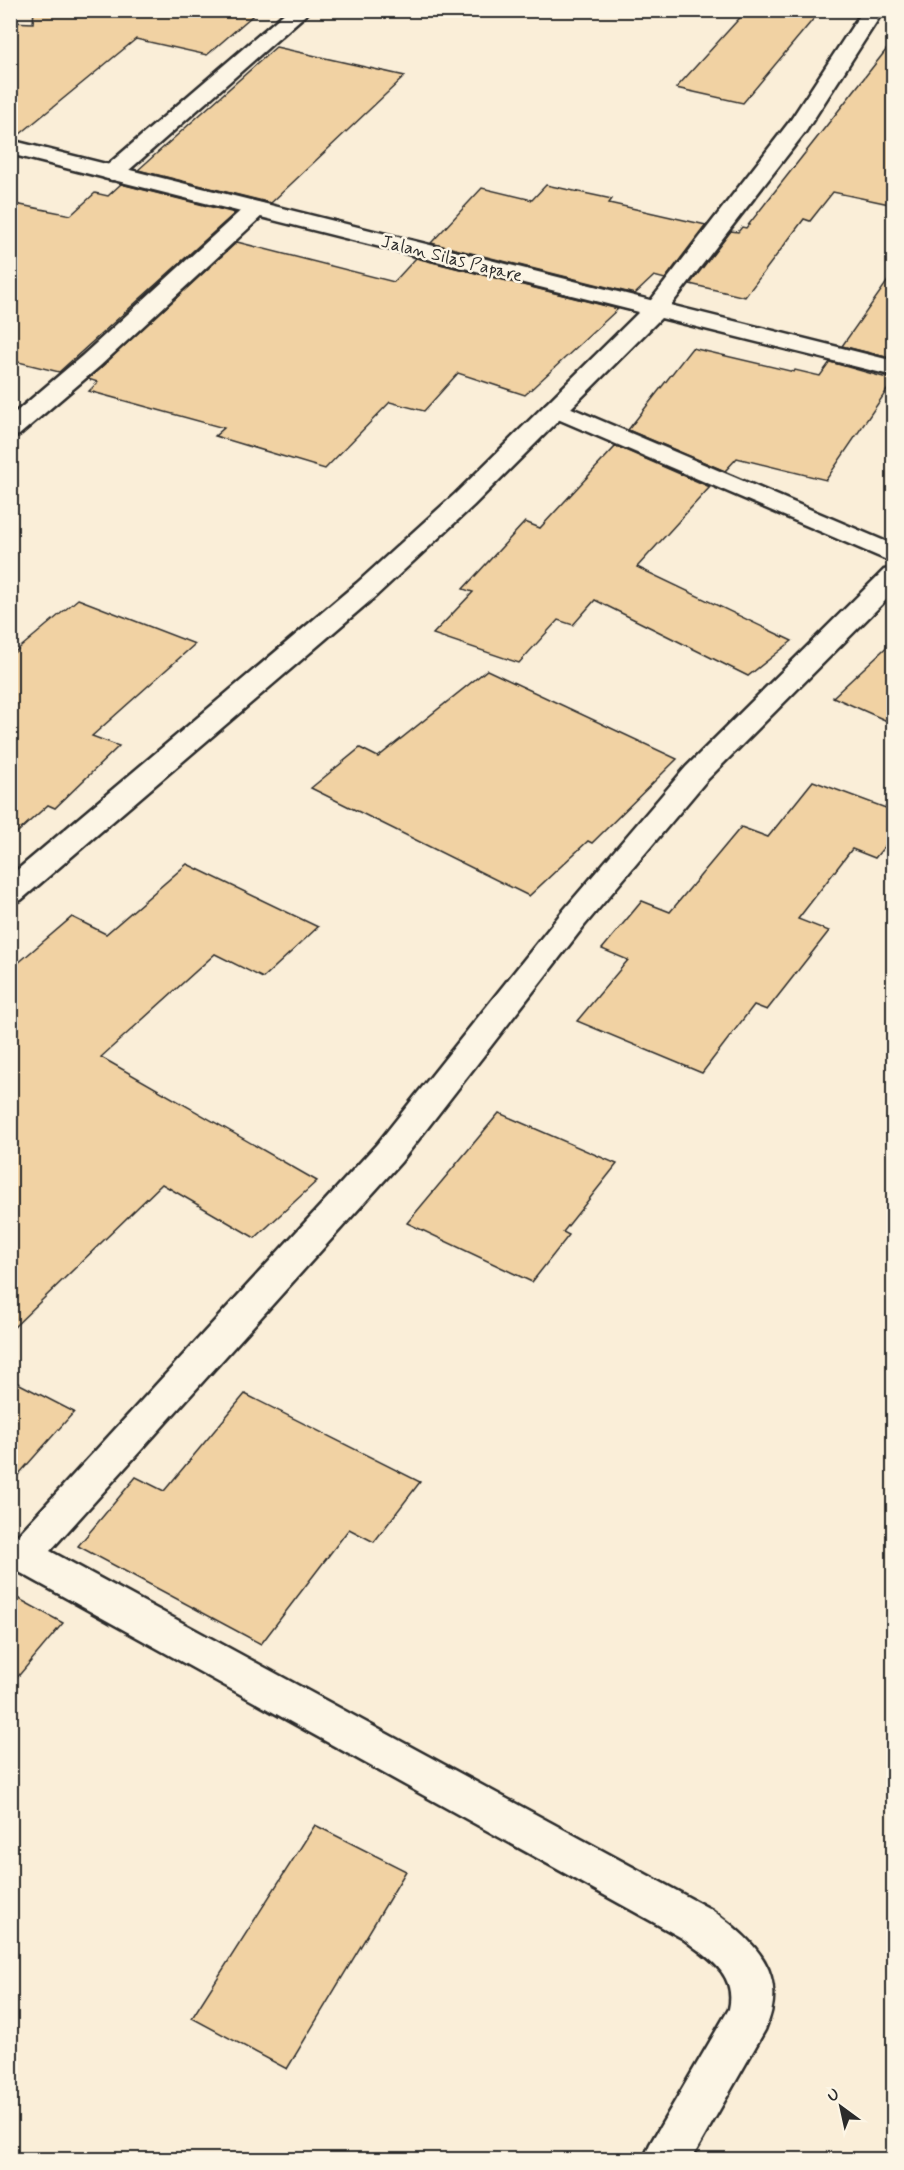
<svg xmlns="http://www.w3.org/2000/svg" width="904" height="2170" viewBox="0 0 904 2170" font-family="Mynerve,sans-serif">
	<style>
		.building { fill: #f1d2a3; stroke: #2b2b2b; stroke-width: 1.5 }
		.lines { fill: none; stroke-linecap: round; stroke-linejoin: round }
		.minor-casing { stroke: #2b2b2b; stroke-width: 5 }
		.tertiary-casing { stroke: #2b2b2b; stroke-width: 5 }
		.minor { fill: #fcf5e5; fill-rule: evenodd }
		.tertiary { fill: #fcf5e5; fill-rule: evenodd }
		.labels { text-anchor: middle; stroke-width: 5; stroke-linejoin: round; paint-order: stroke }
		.far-street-label { font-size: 18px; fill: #2b2b2b; stroke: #fcf5e5 }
	</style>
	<rect width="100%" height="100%" fill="#faeed8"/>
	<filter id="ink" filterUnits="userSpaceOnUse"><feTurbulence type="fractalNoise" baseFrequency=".0167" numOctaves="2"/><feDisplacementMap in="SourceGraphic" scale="12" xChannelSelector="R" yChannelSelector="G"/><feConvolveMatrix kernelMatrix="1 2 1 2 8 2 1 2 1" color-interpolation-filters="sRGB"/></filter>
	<g filter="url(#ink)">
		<!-- building -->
		<g class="building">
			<path d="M34 10H259L207 55 136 39 14 139 10 138V22L33 23Z"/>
			<path d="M747 10H821L743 103 676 88Z"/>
			<path d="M894 40V205L833 192 810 221 804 219 745 297 690 284 731 231 738 232 742 227 746 228Z"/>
			<path d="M276 47 405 76 271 203 138 170Z"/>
			<path d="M121 184 235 213 59 372 10 360V203L71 215 95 193 108 196Z"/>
			<path d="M546 185 612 199 609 203 706 225 665 279 654 276 635 294 431 243 482 188 532 200Z"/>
			<path d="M237 242 394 282 416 258 618 309 525 395 458 373 424 411 390 402 325 469 215 436 224 428 89 391 98 382 88 379Z"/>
			<path d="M894 272V359L842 346Z"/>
			<path d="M692 348 794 372 795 370 820 376 830 362 894 380 826 480 737 458 725 471 628 430Z"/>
			<path d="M616 446 710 487 637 567 792 641 748 676 595 600 573 625 558 620 519 663 433 634 473 592 463 589 525 522 540 528Z"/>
			<path d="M78 599 195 644 92 736 119 746 55 808 48 805 10 839V656Z"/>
			<path d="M894 640V724L833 697Z"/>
			<path d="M487 670 677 759 592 843 588 841 529 896 311 788 360 748 378 757Z"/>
			<path d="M813 781 894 811V835L875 858 852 849 798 919 829 931 767 1010 754 1005 702 1073 577 1021 628 960 602 949 642 901 670 912 741 827 768 837Z"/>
			<path d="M187 864 318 927 263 978 215 954 101 1057 317 1181 255 1238 162 1184 10 1331V970L72 917 106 934Z"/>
			<path d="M499 1113 617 1164 563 1232 569 1235 532 1282 407 1223Z"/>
			<path d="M10 1379 74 1412 10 1484Z"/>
			<path d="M245 1394 420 1482 374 1542 349 1529 261 1644 78 1546 136 1477 164 1491Z"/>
			<path d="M10 1594 63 1623 10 1686Z"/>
			<path d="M315 1825 406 1871 287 2069 192 2018Z"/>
		</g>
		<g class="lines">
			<defs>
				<g id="minor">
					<path d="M288 10H311L120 178 112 180 104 178 101 173 104 168Z"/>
					<path d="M863 10H884L806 131 664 314 656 316 648 314 644 309 648 304 790 121Z"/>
					<path d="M256 202 264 204 267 209 264 214 100 366 19 435 10 437V417L82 356 248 204Z"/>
					<path d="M555 401 894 545V563L546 414 542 409 546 404Z"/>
					<path d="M894 568V592L706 781 584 926 401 1162 50 1551 712 1910C755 1942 790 1973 765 2030L691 2160H643L650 2144 729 2009C737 1973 708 1958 682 1938L10 1567V1532L18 1535 377 1144 562 912 686 767 884 570Z"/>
				</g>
				<path id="tertiary" d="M10 140 894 361V376L661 318 473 506 377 595 21 900 10 903V876L357 583 455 494 639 312 10 154Z"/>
			</defs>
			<!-- minor casing -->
			<use href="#minor" class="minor-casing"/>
			<!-- tertiary casing -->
			<use href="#tertiary" class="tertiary-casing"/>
			<!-- minor -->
			<use href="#minor" class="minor"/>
			<!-- tertiary -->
			<use href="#tertiary" class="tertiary"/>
		</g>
	</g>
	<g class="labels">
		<!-- far-street labels -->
		<g class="far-street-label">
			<text transform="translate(452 258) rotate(14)" y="6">Jalan Silas Papare</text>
		</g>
	</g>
	<!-- margin -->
	<rect width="904" height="2170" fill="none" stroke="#fcf5e5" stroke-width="36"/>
	<rect x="18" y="18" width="868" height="2134" fill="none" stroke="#2b2b2b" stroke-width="2" filter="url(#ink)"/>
	<!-- north arrow -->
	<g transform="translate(841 2107) rotate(327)" stroke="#fcf5e5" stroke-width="4.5" paint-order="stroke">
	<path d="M0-4.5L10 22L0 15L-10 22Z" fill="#2b2b2b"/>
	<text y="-9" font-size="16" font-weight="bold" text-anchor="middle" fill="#2b2b2b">U</text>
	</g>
</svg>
